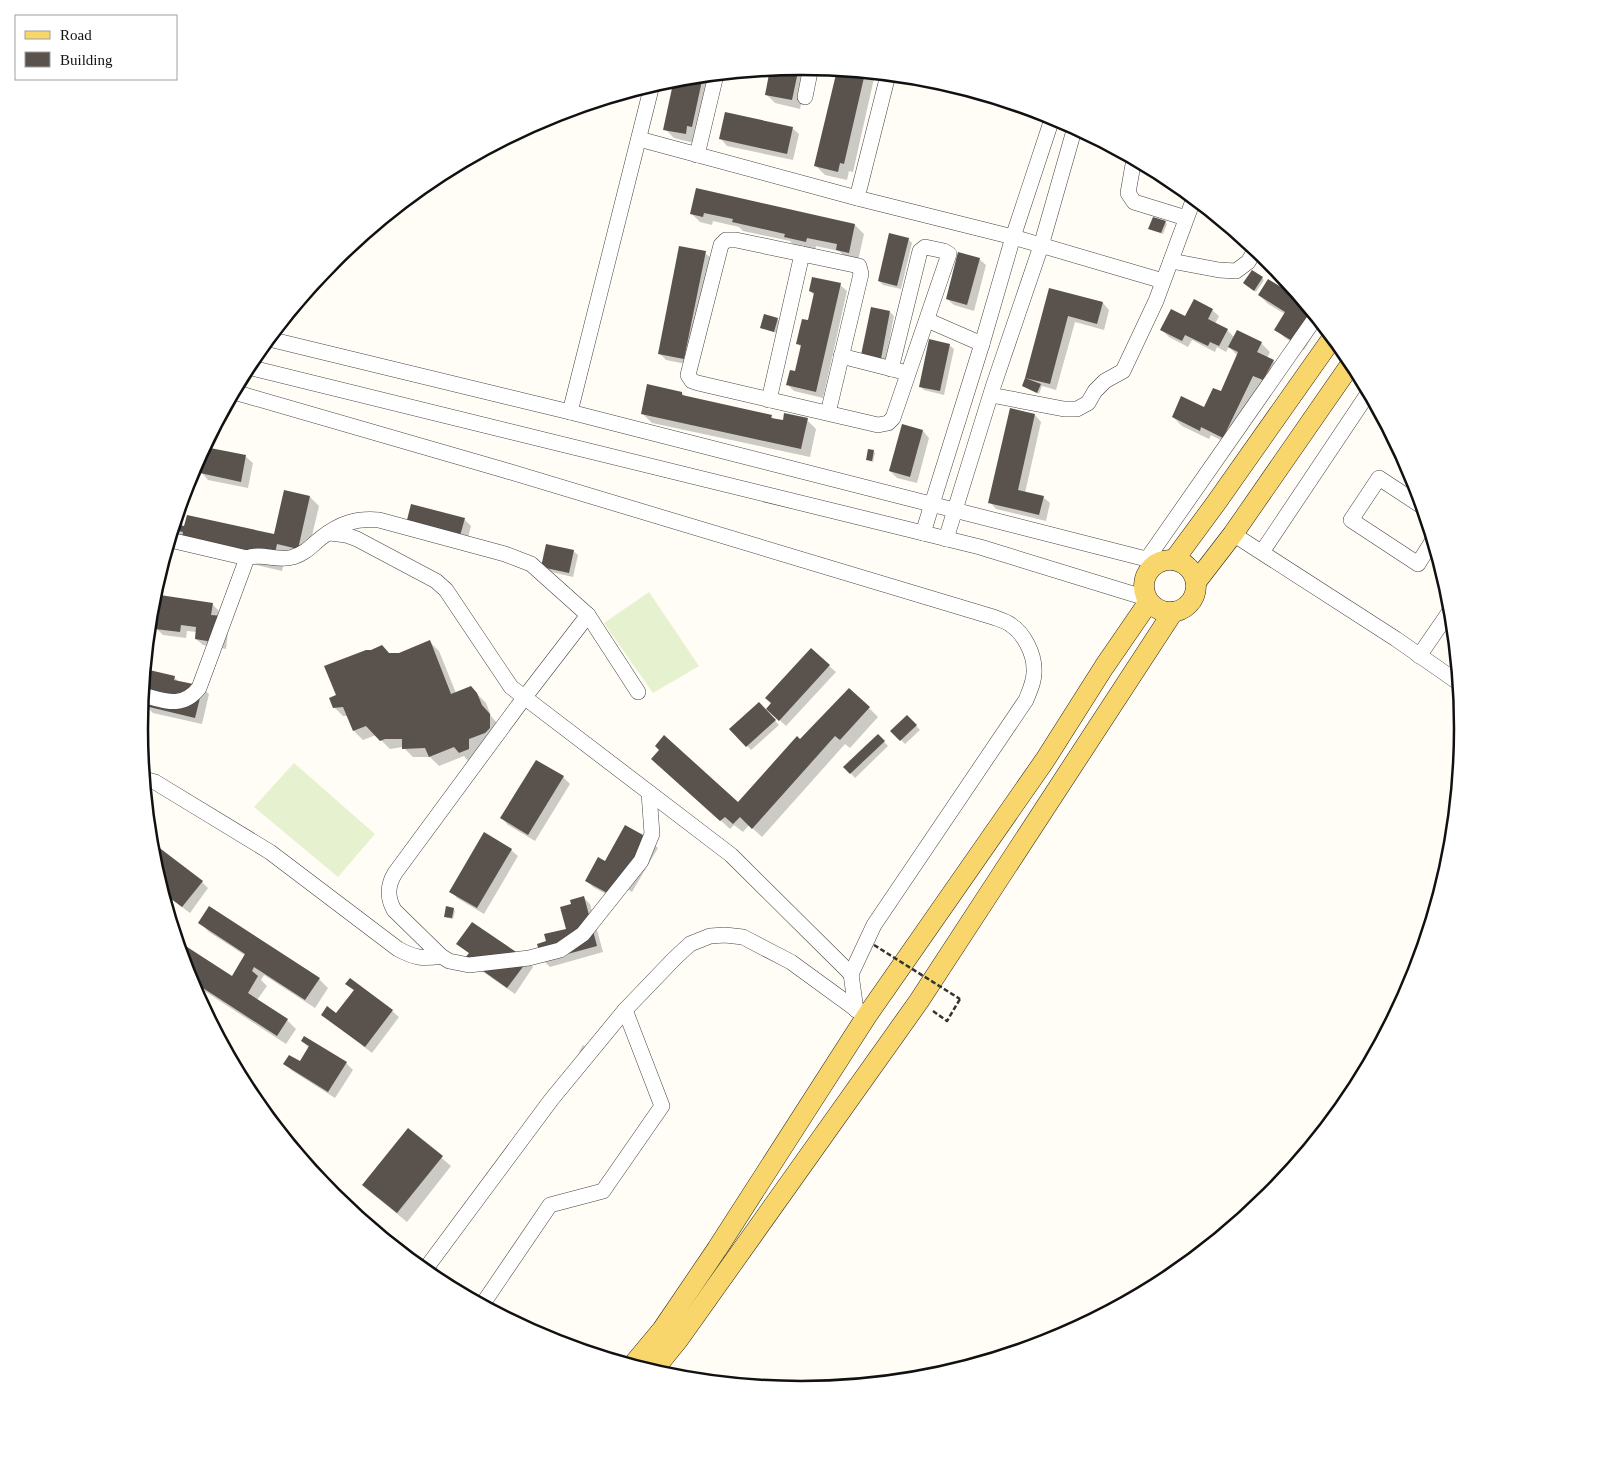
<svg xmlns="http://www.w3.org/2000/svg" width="1603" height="1457" viewBox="0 0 1603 1457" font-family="'Times New Roman',serif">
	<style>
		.pitch { fill: #e6f2cf }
		.shadow { fill: #0003 }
		.building { fill: #5a524d }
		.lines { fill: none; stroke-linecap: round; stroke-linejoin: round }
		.minor-casing { stroke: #444; stroke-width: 16 }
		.major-casing { stroke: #222; stroke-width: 21 }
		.path { stroke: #333; stroke-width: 2.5; stroke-dasharray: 5 2.5; stroke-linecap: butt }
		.minor { stroke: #fff; stroke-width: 15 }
		.major { stroke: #f9d66b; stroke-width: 20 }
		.path-bridge { stroke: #333; stroke-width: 2.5; stroke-dasharray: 5 2.5; stroke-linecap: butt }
		.rim { fill: none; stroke: #111; stroke-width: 2.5 }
	</style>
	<rect width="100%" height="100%" fill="#fffdf5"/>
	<!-- pitch -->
	<g class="pitch">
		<path d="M649 592 699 666 653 693 604 623Z"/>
		<path d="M294 763 375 834 338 877 254 807Z"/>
	</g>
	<!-- shadow -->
	<g class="shadow">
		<path d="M802 66 809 67 800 109 775 103 766 94 772 69Z"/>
		<path d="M838 70 875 74 853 172 849 171 847 180 825 175 816 166Z"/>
		<path d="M714 75 694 143 674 138 665 129 676 79Z"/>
		<path d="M792 128 799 134 793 160 727 146 721 139Z"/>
		<path d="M697 190 855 225 864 234 858 261 846 258 839 251 816 246 815 250 794 246 790 241 743 231 739 227 713 221 712 225 700 222 691 213Z"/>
		<path d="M1165 222 1167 224 1163 234 1150 229Z"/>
		<path d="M908 239 912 243 901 289 883 285 879 281Z"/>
		<path d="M705 253 712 259 691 365 666 360 659 353Z"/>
		<path d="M979 259 986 265 974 311 954 305 947 299Z"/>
		<path d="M1262 278 1264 280 1256 292 1246 285Z"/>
		<path d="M840 285 847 291 823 398 794 391 788 385 796 373 802 348 798 344 808 322 814 295 810 291Z"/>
		<path d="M1050 289 1103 303 1109 310 1104 330 1075 322 1056 390 1042 386 1039 394 1023 386 1026 378Z"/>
		<path d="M1259 295 1296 298 1298 295 1321 322 1304 350 1285 338 1276 329 1285 314 1268 304Z"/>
		<path d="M1212 310 1219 316 1215 324 1227 330 1234 337 1261 343 1270 352 1267 358 1273 361 1282 370 1232 446 1211 435 1209 439 1182 426 1173 417 1205 409 1221 393 1238 356 1229 347 1226 352 1217 347 1215 352 1192 340 1188 347 1169 337 1162 330 1185 318Z"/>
		<path d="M890 312 894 316 885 363 867 359Z"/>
		<path d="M777 319 779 321 776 333 762 328Z"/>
		<path d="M949 345 954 349 944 395 924 390 920 386Z"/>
		<path d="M682 393 687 398 771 416 775 420 784 422 807 420 816 429 810 457 652 423 643 414Z"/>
		<path d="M1035 415 1041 422 1025 493 1043 497 1050 503 1046 521 996 509 990 502Z"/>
		<path d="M903 426 923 431 929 438 917 483 897 478 890 471Z"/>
		<path d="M205 446 207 449 246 457 253 463 248 488 208 480 202 473V470L198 469 197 477 193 476 188 502 182 501 190 475Z"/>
		<path d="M873 451 875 453 873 462 869 461 867 459Z"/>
		<path d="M310 497 319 506 307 557 286 553 282 571 168 545 177 518 183 524 182 527 275 536Z"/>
		<path d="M412 505 464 519 471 526 465 549Z"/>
		<path d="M573 551 578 555 573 577 547 571 543 567Z"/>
		<path d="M212 604 219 611 218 617 229 624 226 649 203 645 196 639 197 632 187 631 186 638 163 635 156 628Z"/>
		<path d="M430 642 439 651 456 693 470 687 486 703 491 716 498 724 494 742 478 748V758L469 762 464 756 439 766 430 757H413L403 747 390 749 376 735 363 740 354 731 348 716H343L334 707 337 696 389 654H399Z"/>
		<path d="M829 666 836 672 786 726 768 709Z"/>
		<path d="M145 670 174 677 179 682 202 688 209 694 202 724 153 713 146 706 147 704 142 703Z"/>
		<path d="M759 703 779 725 751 750 731 729Z"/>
		<path d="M869 708 878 717 850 748 845 744 762 837 749 825 743 832 734 825 730 829 662 767 660 750 738 804 800 741Z"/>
		<path d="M907 716 920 730 905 744 892 731Z"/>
		<path d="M878 735 888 746 855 778 845 767Z"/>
		<path d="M563 777 570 784 535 841 508 825 502 818Z"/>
		<path d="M651 841 658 848 632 892 623 887 616 900 593 887 587 881 606 863Z"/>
		<path d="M511 850 518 856 484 914 457 898 451 891Z"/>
		<path d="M152 855 202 882 208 888 190 913 162 892Z"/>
		<path d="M584 898 590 904 603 952 550 967 543 960 548 942 568 930 572 905Z"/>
		<path d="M453 909 455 911 453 919 447 918 445 916Z"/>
		<path d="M200 923 319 979 328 988 315 1008 264 975 261 980 267 986 257 1000 287 1020 296 1029 286 1044 189 981 179 947 181 944 232 978 246 956 209 932Z"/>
		<path d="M458 944 527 961 533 967 515 994 473 965 470 954Z"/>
		<path d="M347 984 392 1011 399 1017 372 1053 323 1015H337L355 991Z"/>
		<path d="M302 1041 346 1063 353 1070 335 1098 291 1070 285 1063H300L309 1048Z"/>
		<path d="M583 1045 589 1049 580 1054 579 1052Z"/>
		<path d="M408 1129 451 1166 407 1222 373 1194 364 1185Z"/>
		<path d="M360 1217 386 1234 393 1241 391 1244 359 1218Z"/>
	</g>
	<!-- building -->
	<g class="building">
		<path d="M799 67 792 100 765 95 770 69Z"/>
		<path d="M837 70 865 73 844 164 840 163 838 172 814 166Z"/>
		<path d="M703 76 692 127 687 126 686 134 663 130 674 79Z"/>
		<path d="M725 112 793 127 787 154 719 139Z"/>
		<path d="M696 188 855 224 849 253 836 250 837 244 807 238 806 242 784 237 785 234 732 222 733 219 704 213 703 217 690 214Z"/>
		<path d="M1153 217 1166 221 1161 233 1148 229Z"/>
		<path d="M889 233 909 238 897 286 878 281Z"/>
		<path d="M679 246 706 251 684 359 658 354Z"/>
		<path d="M958 252 980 258 967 305 946 299Z"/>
		<path d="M1252 270 1263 277 1254 291 1243 283Z"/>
		<path d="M812 277 841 283 816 392 786 385 790 370 795 371 801 345 796 344 802 319 808 320 814 293 809 291Z"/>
		<path d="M1268 279 1296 296 1297 294 1312 312 1294 342 1274 330 1285 312 1258 295Z"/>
		<path d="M1049 288 1103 302 1097 324 1068 316 1050 384 1025 378 1041 384 1037 393 1022 386 1025 378Z"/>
		<path d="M1194 299 1213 309 1208 319 1228 329 1219 346 1210 342 1208 346 1185 335 1182 341 1160 330 1171 309 1185 316Z"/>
		<path d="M871 307 890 311 881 359 861 355Z"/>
		<path d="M764 314 778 318 774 332 760 328Z"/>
		<path d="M1237 330 1262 342 1257 352 1274 360 1263 380 1253 376 1223 438 1201 427 1200 431 1172 417 1181 396 1204 407 1213 388 1221 391 1238 352 1228 347Z"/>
		<path d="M929 339 950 344 940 391 919 387Z"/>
		<path d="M647 384 682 392V395L772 415 771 418 783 420 784 413 808 418 801 449 641 414Z"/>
		<path d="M1010 408 1035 414 1018 490 1044 496 1039 515 988 503Z"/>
		<path d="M902 424 923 430 910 477 889 471Z"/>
		<path d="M205 447 246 455 241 482 200 473 202 465 196 464Z"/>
		<path d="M868 449 874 450 872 461 866 460Z"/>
		<path d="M284 490 310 496 298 549 277 544 273 562 181 541 183 532 173 530 175 524 184 526 187 515 274 534Z"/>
		<path d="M411 504 465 518 458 543 405 528Z"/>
		<path d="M546 544 574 550 569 573 541 567Z"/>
		<path d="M160 595 213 603 211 615 223 616 219 643 195 639 196 627 181 625 180 632 155 629Z"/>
		<path d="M430 640 451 694 471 686 477 693 482 705 490 714V728L485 733 469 739V749L459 753 454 747 429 757 425 748 402 749V739H385L380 741 366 726 353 731 343 707 333 708 329 698 336 695 324 666 366 650H371L382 645 389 653H399Z"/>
		<path d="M811 648 830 665 779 721 766 709 771 703 765 698Z"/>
		<path d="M145 669 175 676 174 680 203 686 195 718 145 706 146 699 142 698Z"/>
		<path d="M849 688 870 707 840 740 835 736 752 829 740 817 733 824 725 817 720 821 651 759 659 750 655 746 664 735 738 802 797 736 800 739Z"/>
		<path d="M759 702 776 720 746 747 729 729Z"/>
		<path d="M907 715 917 725 900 741 890 731Z"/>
		<path d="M878 734 885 741 850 774 843 767Z"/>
		<path d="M536 760 564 776 528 835 500 818Z"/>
		<path d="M625 825 652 840 609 894 585 881 598 857 605 861Z"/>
		<path d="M484 832 512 849 477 908 449 892Z"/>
		<path d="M157 846 203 881 182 907 162 892 152 857 151 853Z"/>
		<path d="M584 896 597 946 542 961 537 944 546 941 544 934 566 929 560 907 571 904 570 900Z"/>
		<path d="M209 906 320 978 305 1000 254 967 252 971 258 976 248 993 288 1019 277 1036 189 979 179 946 181 943 232 976 245 954 198 923Z"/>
		<path d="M446 906 454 908 452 918 444 917Z"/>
		<path d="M472 922 528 960 507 988 465 958 469 953 456 944Z"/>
		<path d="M350 978 393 1010 365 1047 321 1015 327 1006 336 1013 354 990 345 984Z"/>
		<path d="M304 1036 347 1062 328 1092 283 1064 289 1055 300 1061 309 1046 301 1041Z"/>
		<path d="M408 1128 443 1156 397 1213 362 1185Z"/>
		<path d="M360 1215 387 1233 384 1238 358 1217Z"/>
	</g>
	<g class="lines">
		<defs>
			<g id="minor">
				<path d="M805 97 811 67"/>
				<path d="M639 139 857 198 1013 237 1163 281"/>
				<path d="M697 155 716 75"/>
				<path d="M1134 159 1128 193 1134 202 1186 218"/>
				<path d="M857 198 888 75"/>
				<path d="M1171 261 1219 270 1236 271 1248 262 1256 249"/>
				<path d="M927 320 982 344"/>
				<path d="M269 339 570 412 1158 562"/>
				<path d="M841 356 900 371"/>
				<path d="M248 367 980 547 1146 598"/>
				<path d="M234 392 504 470 993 617C998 619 1006 621 1011 625 1024 634 1034 653 1034 669 1035 680 1030 690 1026 700L874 925 851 974"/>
				<path d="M991 395 1064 409H1077L1088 403 1095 391 1105 381 1123 371 1156 301 1194 198"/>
				<path d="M769 400 802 254"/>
				<path d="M570 412 652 85"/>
				<path d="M828 413 861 274 859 266 736 240H726L721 245 688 375 692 381 698 383 878 425 888 423 893 418 949 254 944 251 925 247 920 251 891 369"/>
				<path d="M1423 507 1379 478 1351 520 1418 564 1433 540"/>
				<path d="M330 533 346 535 357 539 436 581 446 590 511 687 731 855 851 974 856 1010"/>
				<path d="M923 533 982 344 1013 237 1053 116"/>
				<path d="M1233 534 1396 639 1459 683"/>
				<path d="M946 539 993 387 1041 246 1075 127"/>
				<path d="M170 540 247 558C262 552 278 562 293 557 306 553 311 546 321 538 340 523 356 518 379 520L505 554 531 564 588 615 638 692"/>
				<path d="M1262 552 1369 392"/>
				<path d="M1147 559 1316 317"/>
				<path d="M588 615 524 698 395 873C387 886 387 897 394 910L441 956 449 961 469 965 529 958 560 950 583 934 641 861 652 834 649 793"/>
				<path d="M1419 656 1452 608"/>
				<path d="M143 695C165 701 182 709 199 688L247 558"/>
				<path d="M144 779 155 782 270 852 398 949C415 958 422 959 441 956"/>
				<path d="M424 1271 551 1100 625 1010 674 959 690 944 710 936 725 935 743 937 791 962 861 1013"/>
				<path d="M482 1305 550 1205 603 1191 662 1106 625 1010"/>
			</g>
			<g id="major">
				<circle cx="1170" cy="586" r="26"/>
				<path d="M1174 560 1216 503 1333 337"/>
				<path d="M1196 582 1233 534 1353 361"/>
				<path d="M632 1366 662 1330 717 1249 866 1017 1045 760 1104 667 1148 603"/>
				<path d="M652 1372 678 1340 919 1001 1173 612"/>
			</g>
		</defs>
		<!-- minor casing -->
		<use href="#minor" class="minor-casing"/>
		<!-- major casing -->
		<use href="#major" class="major-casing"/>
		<!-- path -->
		<path class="path" d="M933 1011 947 1021 960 999"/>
		<!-- minor -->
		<use href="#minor" class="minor"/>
		<!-- major -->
		<use href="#major" class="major"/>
		<!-- path-bridge -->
		<path class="path-bridge" d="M874 945 960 999"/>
	</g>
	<!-- crop -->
	<path d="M0 0H1603V1457H0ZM148 728a653 653 0 1 1 1306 0a653 653 0 1 1-1306 0Z" fill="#fff" fill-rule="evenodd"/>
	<path class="rim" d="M148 728a653 653 0 1 1 1306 0a653 653 0 1 1-1306 0Z"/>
	<!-- legend -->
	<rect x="15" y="15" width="162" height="65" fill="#ffffff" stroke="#a0a0a0"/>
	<rect x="25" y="31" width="25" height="8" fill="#f9d66b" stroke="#a0a0a0"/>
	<text x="60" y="40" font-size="15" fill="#111111">Road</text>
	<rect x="25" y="52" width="25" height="15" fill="#5a524d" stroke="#a0a0a0"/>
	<text x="60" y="65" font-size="15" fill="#111111">Building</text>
</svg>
